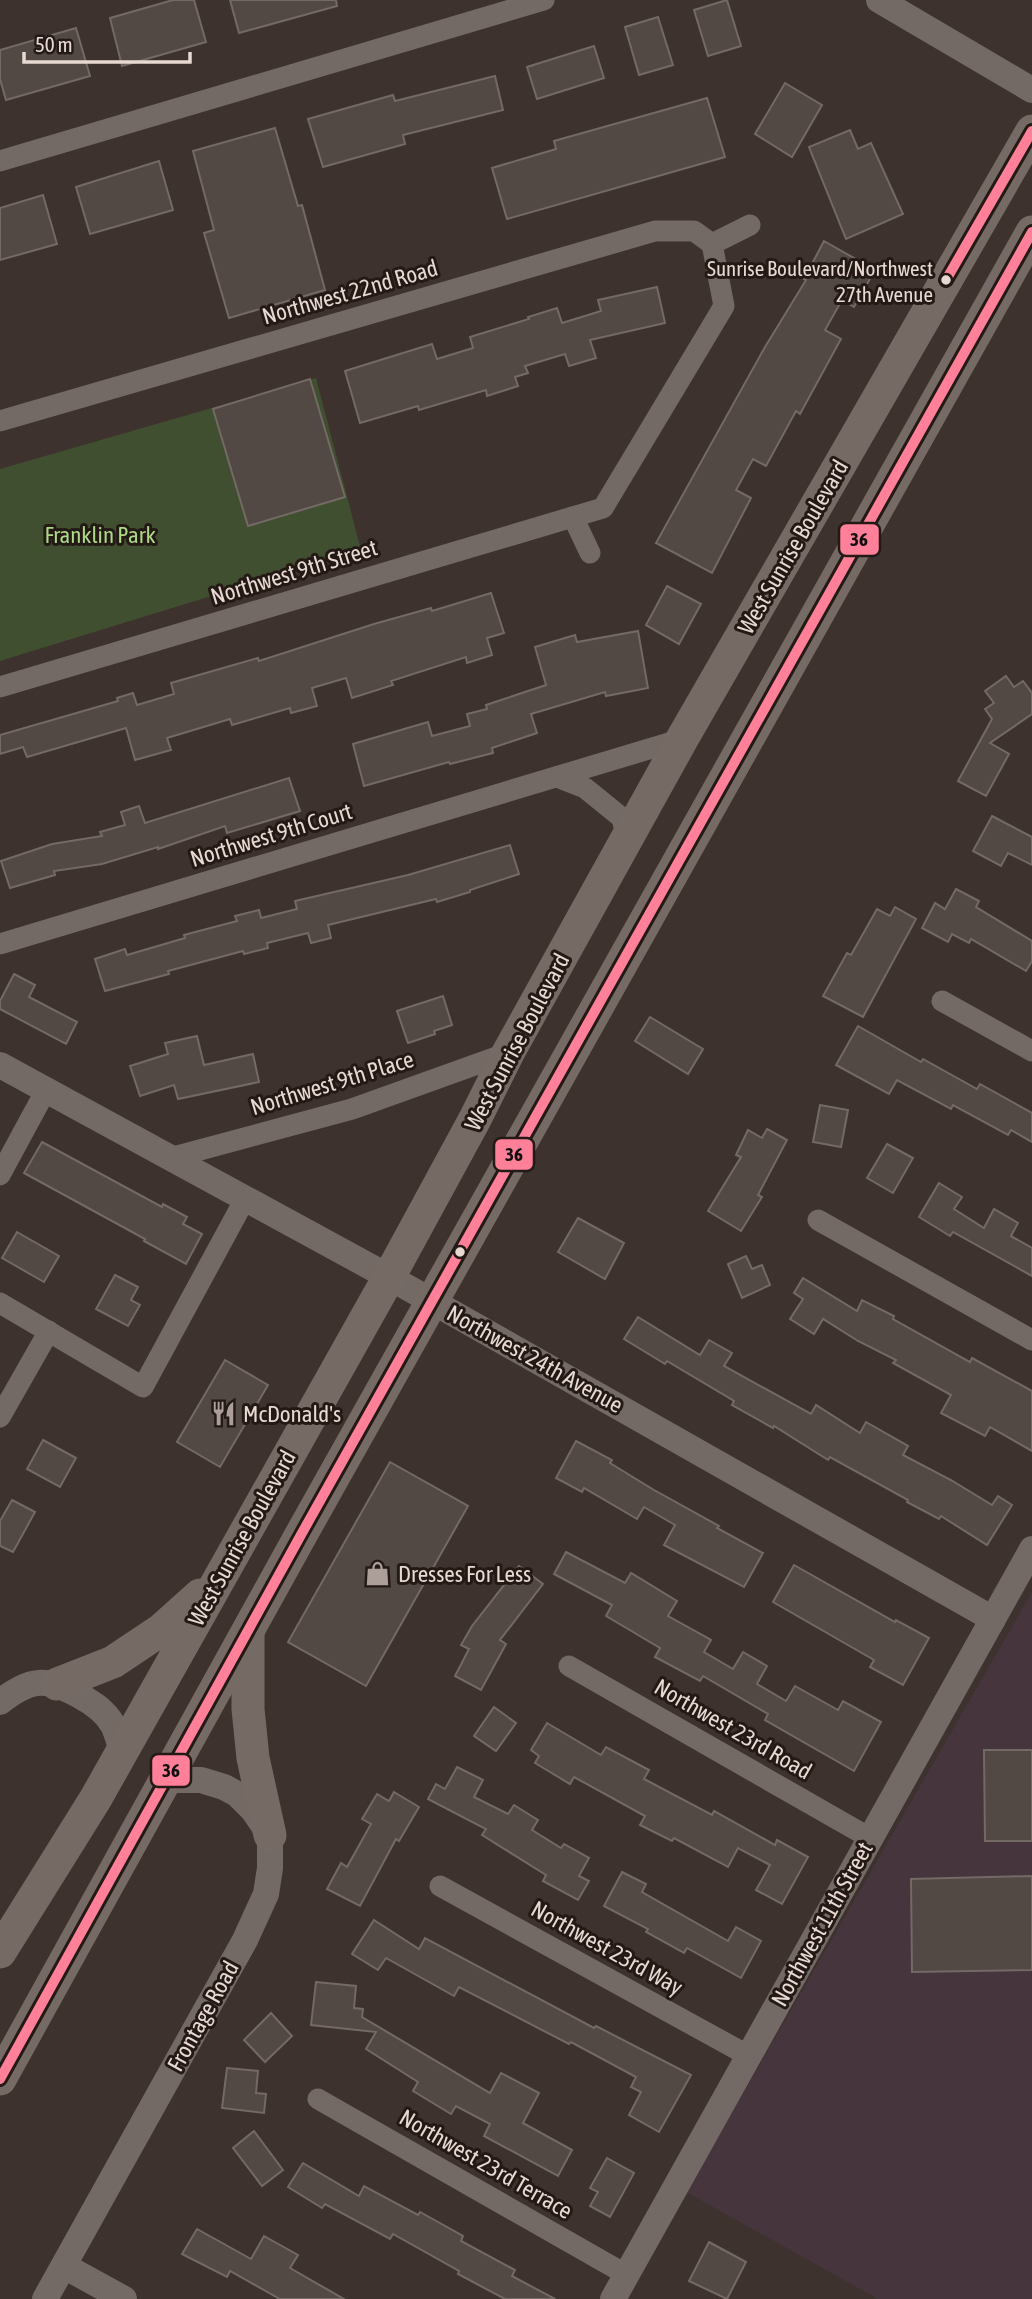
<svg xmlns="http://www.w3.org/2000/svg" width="1032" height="2299" viewBox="0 0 1032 2299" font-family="'Asap Condensed',sans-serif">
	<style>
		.education { fill: #46353d }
		.green { fill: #404f30 }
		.building { fill: #524844; stroke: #736965; stroke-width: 2 }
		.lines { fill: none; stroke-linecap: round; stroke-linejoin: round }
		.minor { stroke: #746a65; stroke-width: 21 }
		.tertiary { stroke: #746a65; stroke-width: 26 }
		.primary { stroke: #766a64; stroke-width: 33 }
		.bus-1-casing { stroke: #231915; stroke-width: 16 }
		.bus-1 { stroke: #ff8098; stroke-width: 10 }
		.bus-dot { fill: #e8d9d3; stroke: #231915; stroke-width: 2.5 }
		.labels { text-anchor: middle; stroke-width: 6; stroke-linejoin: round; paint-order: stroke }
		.bus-label { font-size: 21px; fill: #e8d9d3; stroke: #231915; text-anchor: end }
		.street-label { font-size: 23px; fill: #e8d9d3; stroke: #231915 }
		.park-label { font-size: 23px; fill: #acd888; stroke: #231915 }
		.poi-label { font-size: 23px; fill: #e8d9d3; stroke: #231915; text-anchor: start }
		.line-badge { stroke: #231915; stroke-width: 2.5 }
		.pale-badge-label { font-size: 19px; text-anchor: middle; font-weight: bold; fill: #111 }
	</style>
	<rect width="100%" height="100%" fill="#3d322d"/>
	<!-- education -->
	<path class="education" d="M1032 1592V2299H878L686 2192Z"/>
	<!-- green -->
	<path class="green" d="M316 378 361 550 0 661V469Z"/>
	<!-- building -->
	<g class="building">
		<path d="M173 0H194L206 42 122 66 110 18Z"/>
		<path d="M230 0H336L337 6 239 33Z"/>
		<path d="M727 0 741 46 708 56 694 10Z"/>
		<path d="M658 17 673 65 639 75 625 27Z"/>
		<path d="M76 28 90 76 6 100 0 79V50Z"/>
		<path d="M594 46 604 78 537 99 527 67Z"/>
		<path d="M495 76 503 110 403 135 405 144 323 167 308 119 393 95 395 101Z"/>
		<path d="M785 83 822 105 792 157 755 134Z"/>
		<path d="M707 98 725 157 507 219 492 168 556 149 554 141Z"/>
		<path d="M275 128 298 206 302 205 325 290 229 318 204 233 214 230 193 151Z"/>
		<path d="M850 130 858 149 871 143 903 214 846 239 809 147Z"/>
		<path d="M159 161 173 210 90 234 76 187Z"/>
		<path d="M43 195 57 244 0 260V208Z"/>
		<path d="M824 241 875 270 854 307 842 300 825 330 841 339 800 414 796 411 766 466 753 459 736 490 751 498 712 573 656 543 765 347 806 280 804 279Z"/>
		<path d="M657 287 665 323 590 340 596 358 569 366 565 354 525 366 528 373 515 377 518 386 487 396 486 390 419 410 418 406 360 423 345 371 432 344 437 359 473 348 470 337 529 319 528 317 557 308 562 323 601 311 598 300Z"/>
		<path d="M310 379 345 497 248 526 213 409Z"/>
		<path d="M667 586 701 604 679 644 646 625Z"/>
		<path d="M491 593 504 633 487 638 492 655 467 663 466 657 391 681 393 685 352 698 346 678 312 688 317 706 291 713 290 708 232 725 230 719 167 738 171 750 135 760 126 728 27 757 23 747 0 754V735L118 701 117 698 133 693 137 705 174 694 171 683 258 658 259 661 374 624 431 608 432 611Z"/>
		<path d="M638 631 648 688 606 696 605 692 531 714 537 733 492 748 493 753 450 764 449 762 364 786 353 744 428 722 432 736 470 726 467 714 487 709 486 705 546 685 535 647 575 635 577 642Z"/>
		<path d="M1006 676 1014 687 1023 681 1032 693V714L990 743 1009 754 986 796 958 781 992 719 985 709 994 703 985 691Z"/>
		<path d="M289 778 300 811 227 833 225 826 158 849V847L102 864 54 871 55 875 10 888 1 861 52 844 102 836 100 832 125 825 121 812 139 806 145 823Z"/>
		<path d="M992 816 1032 837V865L1008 853 1001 866 973 851Z"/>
		<path d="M510 845 519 874 470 890V892L437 902 436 899 328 925 331 938 311 943 308 933 267 943 268 948 244 954 243 951 168 971 169 974 105 991 95 959 125 949 127 955 185 938 184 935 237 921 235 916 259 910 261 918 297 909 295 901 408 875Z"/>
		<path d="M956 889 979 901 976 907 1032 941V961L1026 971 971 939 969 943 952 934 948 942 922 928 935 903 945 909Z"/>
		<path d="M895 907 916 919 863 1017 823 996 847 953 851 955 877 909 890 916Z"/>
		<path d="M14 974 35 985 29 997 77 1022 66 1044 0 1009V1001Z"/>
		<path d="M443 996 452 1025 434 1031 435 1034 408 1043 397 1011Z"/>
		<path d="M650 1017 703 1049 688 1074 635 1041Z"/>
		<path d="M858 1026 921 1062 923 1059 977 1089 980 1084 1032 1113V1142L1011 1130 1008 1135 953 1105 951 1109 897 1080 889 1094 836 1065Z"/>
		<path d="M197 1036 204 1065 253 1054 259 1082 178 1099 174 1085 140 1096 130 1066 168 1054 165 1043Z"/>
		<path d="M820 1105 848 1110 841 1147 813 1142Z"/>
		<path d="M767 1129 787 1140 758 1195 762 1197 741 1231 708 1211 741 1157 736 1155 748 1130 762 1138Z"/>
		<path d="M42 1142 162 1207 163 1204 187 1217 183 1224 202 1234 186 1264 144 1241 145 1239 24 1173Z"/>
		<path d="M887 1144 913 1158 893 1193 867 1178Z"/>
		<path d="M939 1183 962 1197 954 1209 984 1228 994 1209 1018 1223 1011 1236 1032 1248V1276L953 1232 950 1236 919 1217Z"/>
		<path d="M578 1218 624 1243 605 1279 558 1252Z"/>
		<path d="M17 1232 59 1256 44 1282 2 1258Z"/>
		<path d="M746 1256 752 1269 762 1265 770 1285 742 1298 728 1264Z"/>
		<path d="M115 1275 138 1287 131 1300 140 1305 128 1326 96 1309Z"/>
		<path d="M803 1278 857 1311 862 1300 894 1316 893 1319 970 1362 972 1358 1032 1391V1451L990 1427 985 1436 941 1413 951 1395 893 1363 896 1360 858 1341 823 1319 814 1334 790 1319 803 1299 794 1293Z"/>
		<path d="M638 1317 700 1355 709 1340 732 1353 724 1366 811 1414 816 1405 860 1433 866 1422 908 1446 903 1455 951 1480 992 1505 998 1496 1012 1505 987 1545 941 1516 939 1519 907 1502 908 1500 830 1457 828 1460 774 1426 773 1428 732 1405 734 1401 667 1361 665 1364 624 1339Z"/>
		<path d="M225 1360 268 1385 220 1467 177 1442Z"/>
		<path d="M43 1440 76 1458 60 1487 27 1469Z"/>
		<path d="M576 1441 612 1460 610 1463 654 1490 719 1526 717 1528 763 1553 744 1587 664 1545 675 1525 644 1507 637 1519 584 1488 582 1492 556 1478Z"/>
		<path d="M390 1462 468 1506 366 1686 288 1642Z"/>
		<path d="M12 1500 35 1512 13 1552 0 1546V1521Z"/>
		<path d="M566 1552 625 1583 631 1573 677 1601 668 1616 711 1640 704 1652 733 1669 743 1652 767 1666 757 1684 786 1701 795 1686 838 1710 843 1701 881 1722 854 1771 765 1720 768 1714 703 1676 700 1681 655 1657 660 1648 606 1616 612 1605 554 1574Z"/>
		<path d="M794 1565 895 1622 896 1620 929 1638 903 1685 870 1667 874 1660 773 1602Z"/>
		<path d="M519 1566 543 1584 500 1640 506 1644 481 1690 455 1676 469 1649 461 1645 472 1626Z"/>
		<path d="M494 1707 516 1723 496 1751 474 1736Z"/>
		<path d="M547 1723 601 1755 606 1747 649 1770 644 1779 712 1815 714 1811 775 1845 777 1840 808 1857 782 1904 756 1890 770 1865 738 1848 728 1867 674 1838 672 1841 640 1825 645 1816 574 1777 570 1784 535 1763 539 1756 531 1750Z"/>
		<path d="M984 1750H1032V1841H985Z"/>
		<path d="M457 1767 483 1780 474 1797 508 1814 514 1805 538 1820 532 1830 561 1848 564 1844 589 1858 579 1876 589 1881 578 1900 543 1881 546 1875 482 1835 486 1829 428 1799 436 1784 445 1789Z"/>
		<path d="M394 1792 419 1807 399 1841 396 1839 360 1906 327 1889 341 1863 347 1867 371 1824 362 1819 377 1794 389 1801Z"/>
		<path d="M622 1872 646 1884 642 1892 728 1941 736 1927 761 1941 741 1978 687 1948 684 1953 646 1932 648 1929 604 1906Z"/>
		<path d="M1032 1876V1970L912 1972 911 1879Z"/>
		<path d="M374 1920 419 1949 425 1938 594 2028 596 2026 691 2075 659 2132 629 2115 641 2092 631 2087 636 2077 571 2042 569 2044 459 1987 454 1996 386 1958 378 1970 352 1954Z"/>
		<path d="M316 1982 356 1986 354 2008 363 2009 362 2017 490 2093 501 2073 539 2093 523 2123 572 2150 558 2176 484 2136 490 2124 456 2106 451 2114 413 2091 418 2082 366 2049 376 2032 311 2025Z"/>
		<path d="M271 2013 292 2036 265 2062 244 2040Z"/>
		<path d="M227 2068 258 2071 256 2093 266 2094 264 2113 222 2108Z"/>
		<path d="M254 2131 283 2170 262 2186 233 2148Z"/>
		<path d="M607 2158 634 2173 610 2217 590 2206 598 2192 590 2188Z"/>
		<path d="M303 2163 359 2196 364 2186 418 2215 420 2212 463 2236 461 2241 515 2270 512 2276 555 2299H505L458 2274 459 2271 393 2234 390 2239 325 2204 322 2208 288 2187Z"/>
		<path d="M197 2229 251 2259 264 2236 298 2255 290 2268 344 2299H280L230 2271 227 2277 182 2254Z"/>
		<path d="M709 2242 746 2262 727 2299 689 2281Z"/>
	</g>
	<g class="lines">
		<!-- minor -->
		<g class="minor">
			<path d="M0 161 544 0"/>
			<path d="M712 244 750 225"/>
			<path d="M0 421 655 231H694L712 244"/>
			<path d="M573 517 590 553"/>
			<path d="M0 687 603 508 724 306 712 244"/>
			<path d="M557 777 585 788 622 818 627 840"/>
			<path d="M0 944 682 739"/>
			<path d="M942 1001 1032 1051"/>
			<path d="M170 1158 352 1109 508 1053"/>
			<path d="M0 1175 46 1090"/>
			<path d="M818 1220 1032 1340"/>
			<path d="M0 1303 143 1387 245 1199"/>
			<path d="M0 1417 49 1331"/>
			<path d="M569 1666 870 1838"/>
			<path d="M440 1886 749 2056"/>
			<path d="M318 2099 627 2275"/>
		</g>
		<!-- tertiary -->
		<g class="tertiary">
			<path d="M879 0 1032 90"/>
			<path d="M0 1065 389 1277 993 1619"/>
			<path d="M0 1702C31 1678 46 1677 80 1696 93 1703 105 1711 113 1725 117 1733 119 1742 122 1751"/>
			<path d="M64 2266 124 2299"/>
			<path d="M45 2299 245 1940 266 1894 270 1868V1835L253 1810 237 1794 224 1787 201 1780H165"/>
			<path d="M613 2299 1032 1549"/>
		</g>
		<!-- primary -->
		<g class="primary">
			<path d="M248 1633V1709L253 1758 270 1835"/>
			<path d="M57 1684 113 1662 161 1630 200 1595"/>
			<path d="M0 1952 96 1798 389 1277 475 1119 508 1053 682 739 1032 131"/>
			<path d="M0 2079 302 1533 1032 232"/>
		</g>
		<defs>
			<g id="bus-1">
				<path d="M946 280 1032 131"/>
				<path d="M0 2079 302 1533 1032 232"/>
			</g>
		</defs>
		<!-- bus-1 casing -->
		<use href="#bus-1" class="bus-1-casing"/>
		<!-- bus-1 -->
		<use href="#bus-1" class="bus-1"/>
	</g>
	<!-- icons -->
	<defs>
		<symbol id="restaurant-bare" viewBox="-9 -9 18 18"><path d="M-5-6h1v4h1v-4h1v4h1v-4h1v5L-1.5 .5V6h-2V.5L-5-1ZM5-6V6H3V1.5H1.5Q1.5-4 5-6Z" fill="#ac9f99" stroke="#231915" stroke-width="2.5" paint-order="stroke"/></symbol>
		<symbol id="shop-bare" viewBox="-9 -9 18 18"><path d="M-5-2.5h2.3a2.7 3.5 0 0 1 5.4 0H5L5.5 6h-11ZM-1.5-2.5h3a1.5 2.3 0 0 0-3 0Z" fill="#ac9f99" stroke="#231915" stroke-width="2.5" paint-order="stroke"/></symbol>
	</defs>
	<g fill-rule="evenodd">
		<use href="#restaurant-bare" x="206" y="1396" width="35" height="35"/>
		<use href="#shop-bare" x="360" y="1556" width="35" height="35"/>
	</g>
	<!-- markers -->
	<g class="bus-dot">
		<circle cx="946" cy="280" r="6"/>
		<circle cx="460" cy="1252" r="6"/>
	</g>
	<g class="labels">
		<!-- bus labels -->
		<g class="bus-label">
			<text x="933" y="276">Sunrise Boulevard/Northwest<tspan x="933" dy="26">27th Avenue</tspan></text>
		</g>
		<!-- street labels -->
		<g class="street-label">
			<text transform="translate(350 292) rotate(-16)" y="8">Northwest 22nd Road</text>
			<text transform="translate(793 547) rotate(-60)" y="8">West Sunrise Boulevard</text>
			<text transform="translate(294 572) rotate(-17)" y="8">Northwest 9th Street</text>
			<text transform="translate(271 835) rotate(-17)" y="8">Northwest 9th Court</text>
			<text transform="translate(517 1042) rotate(-62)" y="8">West Sunrise Boulevard</text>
			<text transform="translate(332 1083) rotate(-17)" y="8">Northwest 9th Place</text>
			<text transform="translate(535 1359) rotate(29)" y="8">Northwest 24th Avenue</text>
			<text transform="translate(242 1538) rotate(-61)" y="8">West Sunrise Boulevard</text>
			<text transform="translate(733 1729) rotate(30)" y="8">Northwest 23rd Road</text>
			<text transform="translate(822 1924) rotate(-61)" y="8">Northwest 11th Street</text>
			<text transform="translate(607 1948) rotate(29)" y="8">Northwest 23rd Way</text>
			<text transform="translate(203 2016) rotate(-61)" y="8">Frontage Road</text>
			<text transform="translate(486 2164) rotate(30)" y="8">Northwest 23rd Terrace</text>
		</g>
		<!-- park labels -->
		<g class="park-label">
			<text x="100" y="543">Franklin Park</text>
		</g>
		<!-- poi labels -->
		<g class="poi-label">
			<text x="243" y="1422">McDonald's</text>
			<text x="398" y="1582">Dresses For Less</text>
		</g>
	</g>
	<g class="line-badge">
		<rect x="839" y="523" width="41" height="33" rx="7" fill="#ff8098"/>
		<rect x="494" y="1138" width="40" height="33" rx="7" fill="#ff8098"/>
		<rect x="151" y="1754" width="40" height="33" rx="7" fill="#ff8098"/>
	</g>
	<g class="pale-badge-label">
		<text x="859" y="546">36</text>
		<text x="514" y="1161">36</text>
		<text x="171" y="1777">36</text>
	</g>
	<!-- scale -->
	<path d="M24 52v10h166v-10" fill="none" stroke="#e8d9d3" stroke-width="3.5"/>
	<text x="35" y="52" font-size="21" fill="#e8d9d3" stroke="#231915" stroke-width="5" paint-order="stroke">50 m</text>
</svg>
